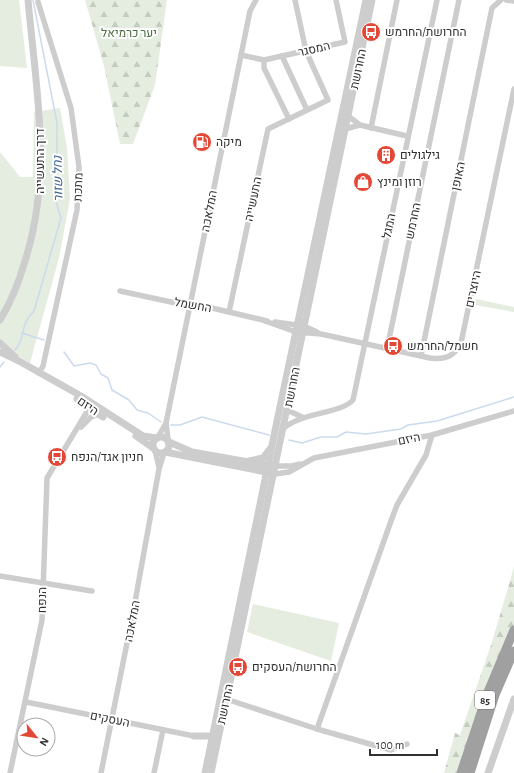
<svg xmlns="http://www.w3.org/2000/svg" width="514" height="773" viewBox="0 0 514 773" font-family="'Alegreya Sans',Heebo,sans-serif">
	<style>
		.grass { fill: #e4eddf }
		.forest { fill: url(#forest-firs) }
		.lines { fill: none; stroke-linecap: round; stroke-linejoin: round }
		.stream { stroke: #cbdaec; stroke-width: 1.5 }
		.minor { stroke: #cdcdcd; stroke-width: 5.5 }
		.tertiary { stroke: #cdcdcd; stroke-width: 7 }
		.trunk { stroke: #a0a0a0; stroke-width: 9 }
		.labels { text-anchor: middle; stroke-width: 4; stroke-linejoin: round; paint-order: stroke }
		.shield { fill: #fff; stroke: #6e6e6e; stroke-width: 1 }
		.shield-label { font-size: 11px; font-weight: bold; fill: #303030 }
		.poi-label { font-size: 12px; fill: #303030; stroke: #fff; text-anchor: start }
		.park-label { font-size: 12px; fill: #4b6c3e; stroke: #fff }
		.street-label { font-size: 12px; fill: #303030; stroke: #fff }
		.water-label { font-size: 13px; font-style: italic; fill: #3e6392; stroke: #fff }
	</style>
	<defs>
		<pattern id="forest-firs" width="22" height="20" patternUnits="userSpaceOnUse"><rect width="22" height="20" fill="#e4eddf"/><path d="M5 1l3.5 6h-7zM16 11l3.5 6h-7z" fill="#c4ccc0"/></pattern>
	</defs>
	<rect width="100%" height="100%" fill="#fff"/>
	<!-- grass -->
	<g class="grass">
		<path d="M0 0H19L27 68 0 66Z"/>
		<path d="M60 108 67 148 70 199 59 258 30 363 0 345V152L20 177H33L34 112Z"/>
		<path d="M476 299 514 307V312L475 305Z"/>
		<path d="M253 604 339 623 331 661 247 632Z"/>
	</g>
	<!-- forest -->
	<g class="forest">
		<path d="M85 0H167L155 85 133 144H120L104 66Z"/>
		<path d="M514 567V624L488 686 459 773H444L455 733 460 735 492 642Z"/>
	</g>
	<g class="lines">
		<!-- stream -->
		<g class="stream">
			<path d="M22 333 44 340"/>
			<path d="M15 350C26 339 19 325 34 311L61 218 55 198 57 170V123L33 0"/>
			<path d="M64 352 74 366 90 363 96 365 101 374 108 378 112 390 129 400 137 410 148 413 161 422"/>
			<path d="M0 367 4 362"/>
			<path d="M171 425H180L202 417 269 435"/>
			<path d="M289 440 302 443 321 437H337L346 432 366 434 401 429 408 425 437 421 514 397"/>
		</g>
		<!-- minor -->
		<g class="minor">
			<path d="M506 0 514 1"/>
			<path d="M38 2 71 108 79 167 77 210 43 366 39 373"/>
			<path d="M241 55 264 60 345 42 336 0"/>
			<path d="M282 56 307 110"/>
			<path d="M264 60V68L289 119"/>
			<path d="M348 116 360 125 407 136"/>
			<path d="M371 128 397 0"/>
			<path d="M345 129 360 125"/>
			<path d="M120 291 185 305 195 304 267 321"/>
			<path d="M229 312 268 129 328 100 306 51 295 0"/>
			<path d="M265 321 296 332 321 334 430 358C444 360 454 357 461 343L514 89"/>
			<path d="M275 322 304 326 317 332"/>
			<path d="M387 349 459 0"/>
			<path d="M421 356 492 8 501 0"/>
			<path d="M287 410 302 417"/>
			<path d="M166 423 168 439"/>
			<path d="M81 427 91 417 99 414"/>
			<path d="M284 428C303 412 340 414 353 400L437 0"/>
			<path d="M158 437 166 423 250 11 256 0"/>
			<path d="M155 450 159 467"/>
			<path d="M276 466H292L300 464"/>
			<path d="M275 474 289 472 314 458 432 435 514 411"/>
			<path d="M0 576 92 591"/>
			<path d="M226 699 317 729 391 521 397 505 426 455 432 435"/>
			<path d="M26 702 194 736"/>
			<path d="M317 729 391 750 407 744"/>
			<path d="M10 773 42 620 47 478 91 405"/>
			<path d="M101 773 133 613 159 469 164 453"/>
			<path d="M154 773 163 730"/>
		</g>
		<!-- tertiary -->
		<g class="tertiary">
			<path d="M0 320C11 302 19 282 25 261 53 173 36 90 28 0"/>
			<path d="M0 343 15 357"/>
			<path d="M0 352 19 361 81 396 143 436 157 438"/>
			<path d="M77 399 103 417"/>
			<path d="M136 436 153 448"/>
			<circle cx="161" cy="445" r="8"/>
			<path d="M169 442 192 452 271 466"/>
			<path d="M165 452 271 473"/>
			<path d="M249 461 263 458 270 449"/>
			<path d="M194 736H213L215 738"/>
			<path d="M205 773 277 421 366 0"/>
			<path d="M211 773 372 0"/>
			<path d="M488 773 514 699"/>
		</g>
		<!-- trunk -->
		<g class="trunk">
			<path d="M461 773 488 692 514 630"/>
			<path d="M470 773 495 695 514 651"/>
		</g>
	</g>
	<!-- icons -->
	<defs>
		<symbol id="bus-disc" viewBox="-11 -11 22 22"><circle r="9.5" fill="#e34836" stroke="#fff"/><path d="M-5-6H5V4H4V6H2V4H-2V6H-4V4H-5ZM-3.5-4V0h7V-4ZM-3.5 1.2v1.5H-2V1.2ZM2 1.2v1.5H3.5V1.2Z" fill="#fff"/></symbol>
		<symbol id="fuel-disc" viewBox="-11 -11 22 22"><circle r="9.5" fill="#e34836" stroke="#fff"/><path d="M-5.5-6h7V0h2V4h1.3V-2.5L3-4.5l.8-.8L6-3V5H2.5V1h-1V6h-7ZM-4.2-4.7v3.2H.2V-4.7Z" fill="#fff"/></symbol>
		<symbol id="building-disc" viewBox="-11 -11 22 22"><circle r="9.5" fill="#e34836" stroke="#fff"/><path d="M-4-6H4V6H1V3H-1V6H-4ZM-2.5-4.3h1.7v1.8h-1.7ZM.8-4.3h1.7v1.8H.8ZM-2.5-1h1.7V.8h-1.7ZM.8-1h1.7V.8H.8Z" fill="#fff"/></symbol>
		<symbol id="shop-disc" viewBox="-11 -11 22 22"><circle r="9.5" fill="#e34836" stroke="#fff"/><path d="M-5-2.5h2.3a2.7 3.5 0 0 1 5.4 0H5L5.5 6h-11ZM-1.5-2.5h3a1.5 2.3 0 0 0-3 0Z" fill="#fff"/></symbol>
	</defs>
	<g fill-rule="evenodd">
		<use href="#bus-disc" x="360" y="21" width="22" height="22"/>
		<use href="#fuel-disc" x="191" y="131" width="22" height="22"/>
		<use href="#building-disc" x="375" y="144" width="22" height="22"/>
		<use href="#shop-disc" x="352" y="171" width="22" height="22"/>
		<use href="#bus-disc" x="382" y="335" width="22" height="22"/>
		<use href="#bus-disc" x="46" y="446" width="22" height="22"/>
		<use href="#bus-disc" x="227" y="656" width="22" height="22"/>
	</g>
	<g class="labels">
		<!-- shield labels -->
		<rect class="shield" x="475" y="691" width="20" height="18" rx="3"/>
		<g class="shield-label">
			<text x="485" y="704">85</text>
		</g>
		<!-- poi labels -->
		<g class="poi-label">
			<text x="385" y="36">החרושת/החרמש</text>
			<text x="216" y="146">מיקה</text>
			<text x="400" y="159">גילגולים</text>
			<text x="377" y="186">רוזן ומינץ</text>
			<text x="407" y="350">חשמל/החרמש</text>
			<text x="71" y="461">חניון אגד/הנפח</text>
			<text x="252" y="671">החרושת/העסקים</text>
		</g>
		<!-- park labels -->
		<g class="park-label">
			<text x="129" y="37">יער כרמיאל</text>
		</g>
		<!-- street labels -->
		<g class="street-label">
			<text transform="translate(314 49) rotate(-13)" y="4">המסגר</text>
			<text transform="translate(358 69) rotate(-78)" y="4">החרושת</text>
			<text transform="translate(40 161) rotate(-90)" y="4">דרך התעשייה</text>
			<text transform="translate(458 176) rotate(-78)" y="4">האופן</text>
			<text transform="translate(78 187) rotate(-88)" y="4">מתכת</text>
			<text transform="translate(253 199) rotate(-78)" y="4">התעשייה</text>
			<text transform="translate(209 211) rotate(-79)" y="4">המלאכה</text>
			<text transform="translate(413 221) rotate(-78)" y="4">החרמש</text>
			<text transform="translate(389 226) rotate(-78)" y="4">המגל</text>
			<text transform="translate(473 289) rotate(-78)" y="4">היוצרים</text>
			<text transform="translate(193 305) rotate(10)" y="4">החשמל</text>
			<text transform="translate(292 387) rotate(-79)" y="4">החרושת</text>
			<text transform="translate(88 406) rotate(35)" y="4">היזם</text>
			<text transform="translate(409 439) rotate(-11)" y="4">היזם</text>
			<text transform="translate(42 600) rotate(-89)" y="4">הנפח</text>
			<text transform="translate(132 621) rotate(-79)" y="4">המלאכה</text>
			<text transform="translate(225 704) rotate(-78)" y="4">החרושת</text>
			<text transform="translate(110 719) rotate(11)" y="4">העסקים</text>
		</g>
		<!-- water labels -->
		<g class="water-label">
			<text transform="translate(57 179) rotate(-91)" y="5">נחל שזור</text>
		</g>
	</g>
	<!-- north arrow -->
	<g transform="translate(36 737) rotate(120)"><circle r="19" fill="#ffffff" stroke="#acacac"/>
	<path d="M0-3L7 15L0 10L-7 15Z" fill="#e34836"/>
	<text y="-6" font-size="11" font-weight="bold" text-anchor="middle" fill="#303030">N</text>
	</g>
	<!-- scale -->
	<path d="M370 749v6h67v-6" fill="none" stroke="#303030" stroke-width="2"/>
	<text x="376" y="749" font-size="12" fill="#303030" stroke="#ffffff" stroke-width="3" paint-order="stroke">100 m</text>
</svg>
